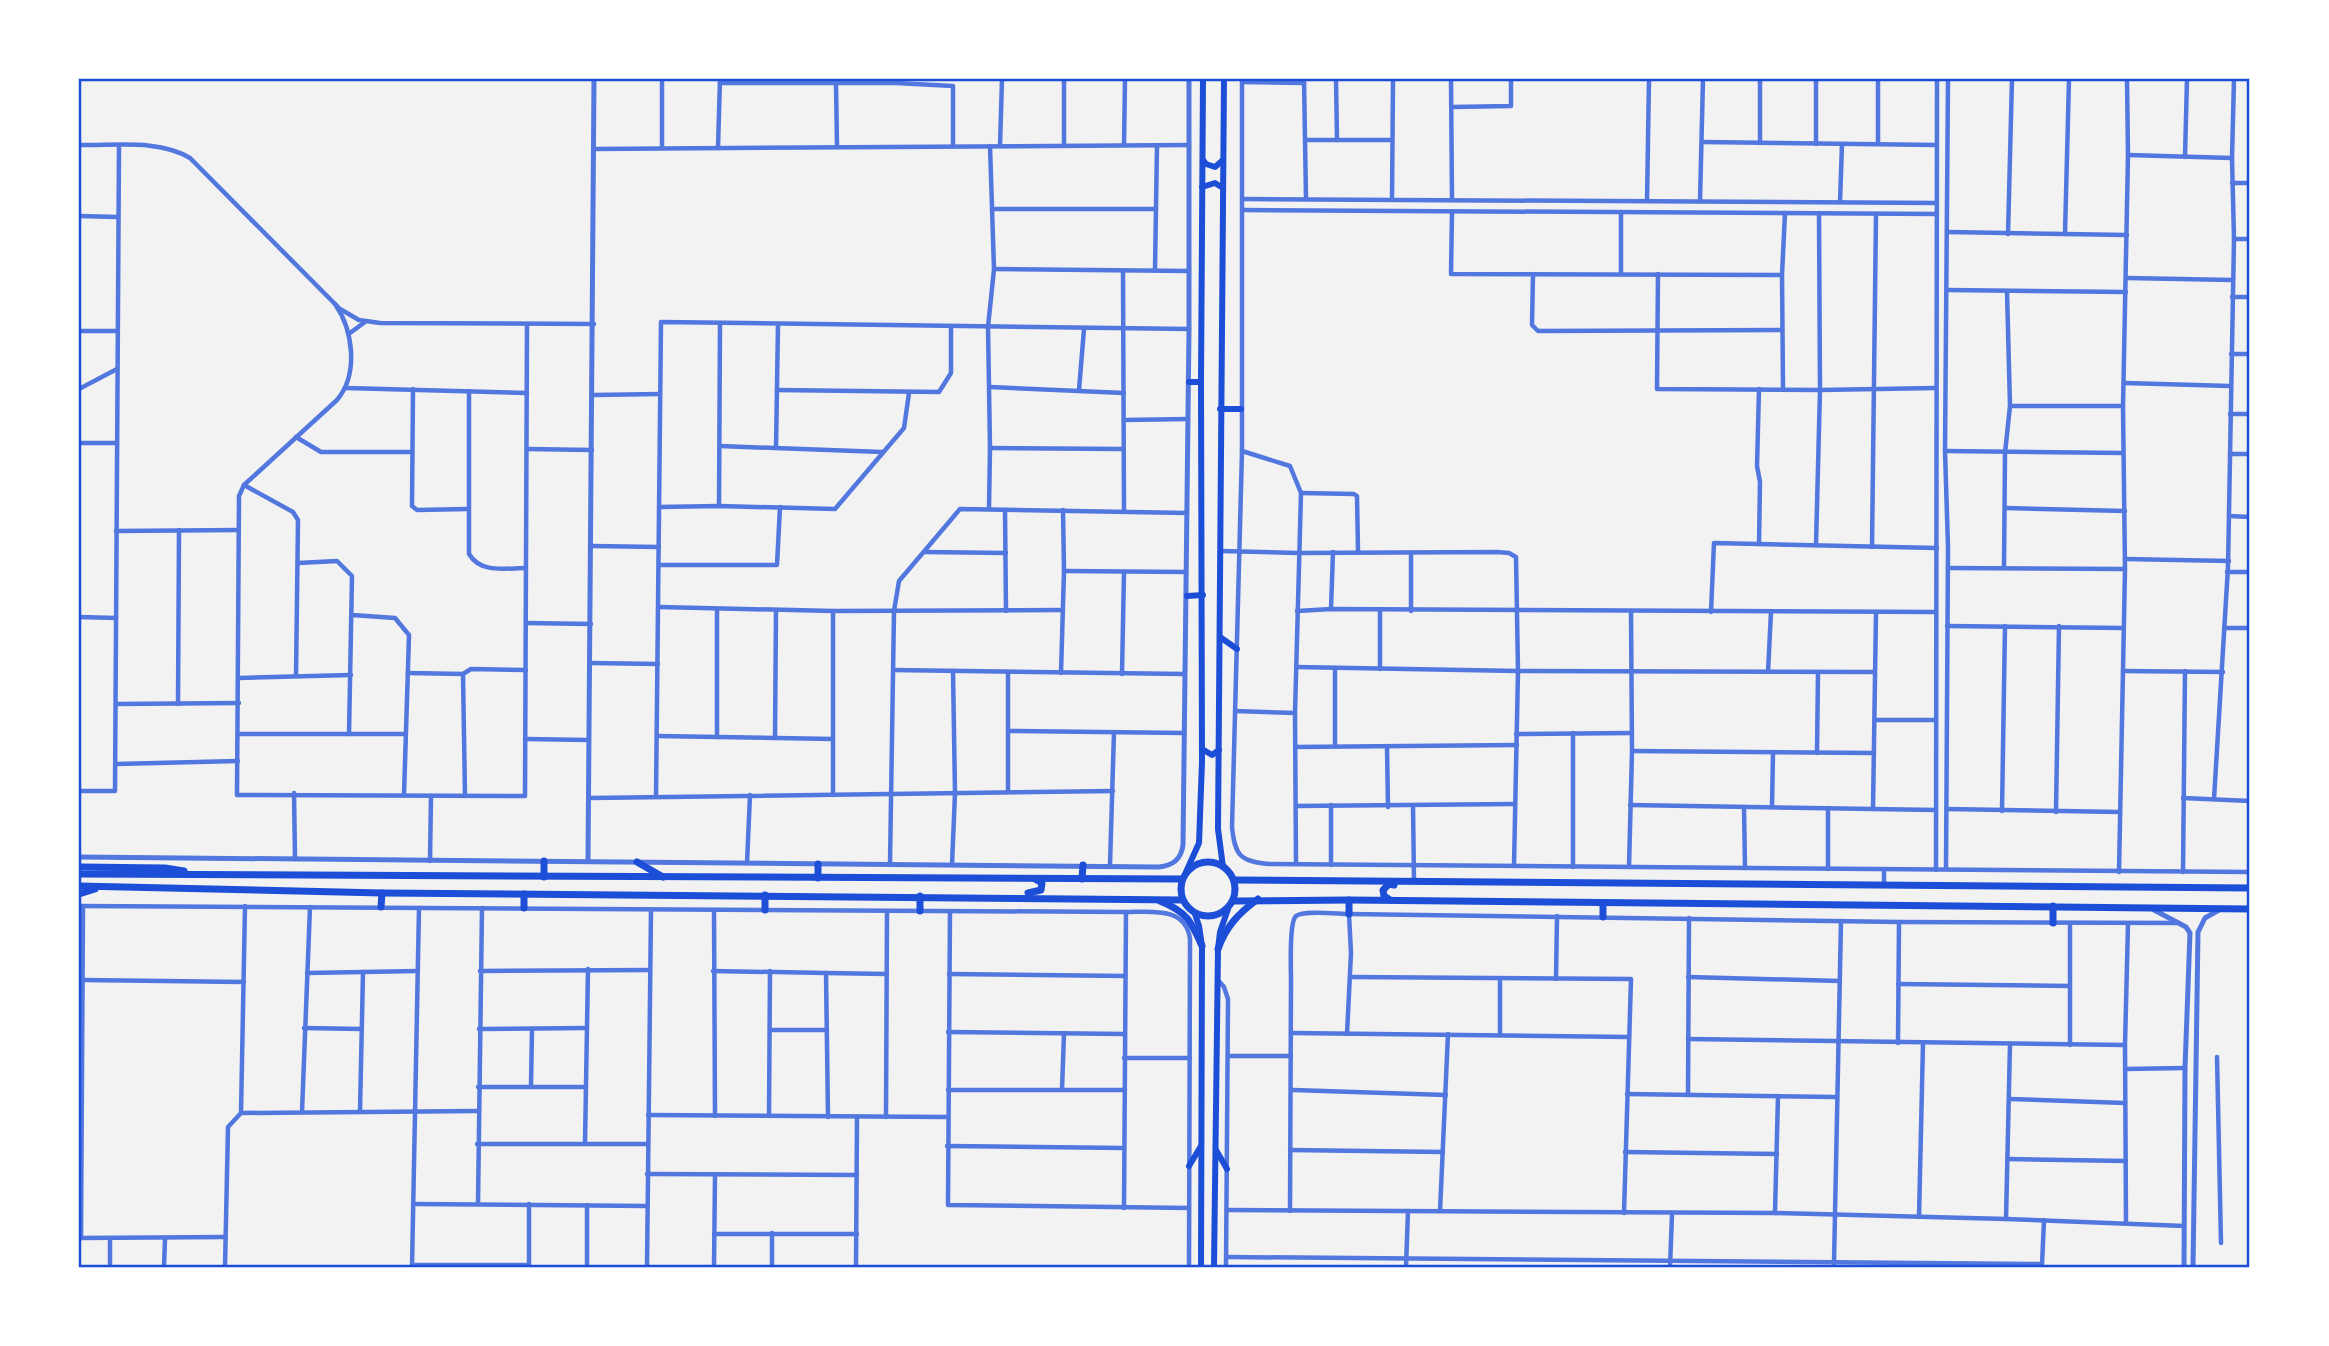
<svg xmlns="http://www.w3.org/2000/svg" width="2329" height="1346" viewBox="0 0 2329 1346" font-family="Roboto,sans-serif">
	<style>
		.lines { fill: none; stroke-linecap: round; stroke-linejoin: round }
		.minor { stroke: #5277de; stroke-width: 4.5 }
		.tertiary { stroke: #5277de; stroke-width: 5 }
		.secondary { stroke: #1d4ed8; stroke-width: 6 }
		.primary { stroke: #1d4ed8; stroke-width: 7 }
		.neatline { fill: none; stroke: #1d4ed8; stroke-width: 2.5 }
	</style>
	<rect width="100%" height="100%" fill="#f2f2f2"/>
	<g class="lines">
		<!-- minor -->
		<g class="minor">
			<path d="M1242 79V451L1232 827C1235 856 1240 861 1269 864L2250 872"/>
			<path d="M1304 79 1306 199"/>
			<path d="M1336 79 1337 140"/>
			<path d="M1451 79 1452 200"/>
			<path d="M1816 79V144"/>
			<path d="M1878 79V144"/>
			<path d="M1242 82 1304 83"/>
			<path d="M720 83H896L953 86V146"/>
			<path d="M836 83 837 147"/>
			<path d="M1452 107 1511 106V79"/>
			<path d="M1305 140H1392"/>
			<path d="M1702 142 1937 145"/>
			<path d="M1760 143V79"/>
			<path d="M79 145C114 146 159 139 190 158L340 309 359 320 380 323 594 324"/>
			<path d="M1124 145 1125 79"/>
			<path d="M1000 146 1002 79"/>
			<path d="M1064 146V79"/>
			<path d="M662 148V79"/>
			<path d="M718 148 720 79"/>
			<path d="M594 149 1189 145"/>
			<path d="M2128 155 2232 158"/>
			<path d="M2185 157 2187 79"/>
			<path d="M2232 183H2250"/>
			<path d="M1243 199 1937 203"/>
			<path d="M1392 200 1393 79"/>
			<path d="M1647 201 1649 79"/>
			<path d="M1700 201 1703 79"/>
			<path d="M1840 202 1842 144"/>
			<path d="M993 209H1156"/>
			<path d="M1243 210 1937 214"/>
			<path d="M1452 212 1451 274 1782 275"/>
			<path d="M1621 212V274"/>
			<path d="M79 216 117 217"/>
			<path d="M1948 232 2127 235"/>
			<path d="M2008 234 2012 79"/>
			<path d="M2065 234 2069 79"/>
			<path d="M2234 239H2250"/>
			<path d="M994 269 1189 271"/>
			<path d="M1155 270 1157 145"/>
			<path d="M1123 271 1124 511"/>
			<path d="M1533 274 1532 325 1538 331 1782 330"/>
			<path d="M1658 274 1657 389 1820 390 1936 388"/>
			<path d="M2127 278 2232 280"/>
			<path d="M1947 290 2126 292"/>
			<path d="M2232 297H2250"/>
			<path d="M335 304C353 330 359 374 337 400L244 485 239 496 237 795 525 796 527 324"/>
			<path d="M79 331H117"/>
			<path d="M350 333 365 322"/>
			<path d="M2231 354H2250"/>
			<path d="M2125 383 2230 386"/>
			<path d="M990 387 1124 393"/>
			<path d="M346 388 527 393"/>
			<path d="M79 389 117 369"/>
			<path d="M413 389 412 506 417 510 468 509"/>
			<path d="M1783 389 1782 275 1785 213"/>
			<path d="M777 390 939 392 951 373V328"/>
			<path d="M1079 390 1084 329"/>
			<path d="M469 391V554C481 574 506 568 526 568"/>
			<path d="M594 395 660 394"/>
			<path d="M2010 406H2123"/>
			<path d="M2230 414H2250"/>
			<path d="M1124 420 1188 419"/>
			<path d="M296 437 321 452H411"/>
			<path d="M79 443H117"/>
			<path d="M720 446 882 452"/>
			<path d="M776 448 778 324"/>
			<path d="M990 448 1123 449"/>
			<path d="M527 449 592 450"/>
			<path d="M1242 451 1290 466 1301 493 1295 713 1296 864"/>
			<path d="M1945 451 2123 453"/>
			<path d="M2230 454H2250"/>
			<path d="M244 485 293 512 298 520 296 676"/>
			<path d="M1301 493 1354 494 1357 496 1358 551"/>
			<path d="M719 506 720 323"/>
			<path d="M659 507 719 506 835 509 904 428 909 393"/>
			<path d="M2006 508 2125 511"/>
			<path d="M989 509 990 448 988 327 994 269 990 146"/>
			<path d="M1005 510 1006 611"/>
			<path d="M2229 516 2250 517"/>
			<path d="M116 531 239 530"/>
			<path d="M1759 544 1760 482 1757 466 1759 389"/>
			<path d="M1816 545 1820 390 1819 213"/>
			<path d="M592 546 659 547"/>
			<path d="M1872 547 1876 214"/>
			<path d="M1221 551 1298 553 1497 552 1509 553 1516 557 1518 671 1514 866"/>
			<path d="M925 552 1006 553"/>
			<path d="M1411 553V611"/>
			<path d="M2125 559 2229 561"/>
			<path d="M298 563 337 561 352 576 349 734"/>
			<path d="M659 565H777L780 507"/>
			<path d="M1948 568 2125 569"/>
			<path d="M2004 568 2005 453 2010 406 2007 291"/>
			<path d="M1064 571 1186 572"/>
			<path d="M2227 572H2250"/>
			<path d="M659 607 833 611 1063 610"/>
			<path d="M717 609V737"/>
			<path d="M1331 609 1333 552"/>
			<path d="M1380 610V669"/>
			<path d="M1297 611 1331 609 1936 612"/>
			<path d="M1711 612 1714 543 1937 548"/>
			<path d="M352 615 395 618 409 635 404 795"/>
			<path d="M79 617 116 618"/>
			<path d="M526 623 591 624"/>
			<path d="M1947 626 2123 628"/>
			<path d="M2224 628H2250"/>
			<path d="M591 663 658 664"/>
			<path d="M1296 667 1518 671 1874 672"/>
			<path d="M1335 668V746"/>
			<path d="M893 670 1184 674"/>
			<path d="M2123 671 2223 672"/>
			<path d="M1768 672 1771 612"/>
			<path d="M408 673 463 674 471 669 526 670"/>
			<path d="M1061 673 1064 571 1063 510"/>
			<path d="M463 674 465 796"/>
			<path d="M1122 674 1124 572"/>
			<path d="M239 678 351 675"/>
			<path d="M116 704 239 703"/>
			<path d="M178 704 179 530"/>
			<path d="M1235 711 1295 713"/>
			<path d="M1875 720H1936"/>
			<path d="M1008 731 1184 733"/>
			<path d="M238 734H405"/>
			<path d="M1516 734 1632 733"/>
			<path d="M657 736 833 739"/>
			<path d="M775 738 776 611"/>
			<path d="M525 739 589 740"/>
			<path d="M1295 747 1517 745"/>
			<path d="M1387 747 1388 807"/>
			<path d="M1632 751 1874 753"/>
			<path d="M1817 753 1818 672"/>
			<path d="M116 764 238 761"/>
			<path d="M79 791H115L119 146"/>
			<path d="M1008 792V672"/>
			<path d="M294 793 295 859"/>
			<path d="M833 795V611"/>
			<path d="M656 796 661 322 1189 329"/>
			<path d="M590 798 1113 791"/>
			<path d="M2183 798 2250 801"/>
			<path d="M2214 799 2228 567 2234 239 2232 158 2234 79"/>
			<path d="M1331 805V865"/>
			<path d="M1630 805 1936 810"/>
			<path d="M1296 806 1515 804"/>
			<path d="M1413 806 1414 881"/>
			<path d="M1744 807 1745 868"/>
			<path d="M1772 807 1773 752"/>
			<path d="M1873 809 1876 612"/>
			<path d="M1947 809 2120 812"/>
			<path d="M2002 811 2005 626"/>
			<path d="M2056 812 2059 626"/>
			<path d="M430 861 431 796"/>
			<path d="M747 863 750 795"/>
			<path d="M890 864 894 611 899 581 960 509 1187 513"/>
			<path d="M952 865 955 793 953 671"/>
			<path d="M1110 865 1114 732"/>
			<path d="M1573 867V733"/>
			<path d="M1629 867 1632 751 1631 611"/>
			<path d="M1828 869V808"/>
			<path d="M1946 869 1948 547 1945 451 1948 79"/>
			<path d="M1936 870 1937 79"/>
			<path d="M2119 872 2125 569 2123 406 2128 155 2127 79"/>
			<path d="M2183 872 2185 671"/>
			<path d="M1884 885V869"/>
			<path d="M79 906 1126 912C1150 912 1186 906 1190 939L1189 1267"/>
			<path d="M714 910 715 1116"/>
			<path d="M950 911 948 1205 1189 1208"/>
			<path d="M1349 914 1899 922 2179 923"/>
			<path d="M480 971 650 970"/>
			<path d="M713 971 826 973 828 1117"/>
			<path d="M307 973 418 971"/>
			<path d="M826 973 887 974"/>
			<path d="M949 974 1125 976"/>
			<path d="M1350 977 1631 979 1624 1213"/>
			<path d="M1688 977 1840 981"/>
			<path d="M1500 978V1034"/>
			<path d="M1556 979 1557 916"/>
			<path d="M83 980 244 982"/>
			<path d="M1218 980 1224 987 1228 999 1226 1267"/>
			<path d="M1898 984 2070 986"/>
			<path d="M304 1028 361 1029"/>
			<path d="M479 1029 587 1028"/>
			<path d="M770 1030H827"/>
			<path d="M948 1032 1124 1034"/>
			<path d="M1291 1033 1629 1037"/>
			<path d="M1688 1039 2125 1045"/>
			<path d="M1898 1043 1899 922"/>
			<path d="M2070 1045V924"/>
			<path d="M1229 1056H1291"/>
			<path d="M2217 1057 2221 1243"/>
			<path d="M1124 1058H1190"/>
			<path d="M2125 1069 2185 1068"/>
			<path d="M531 1086 532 1029"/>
			<path d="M478 1087H586"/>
			<path d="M948 1090H1125"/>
			<path d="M1062 1090 1064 1033"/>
			<path d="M1293 1090 1446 1095"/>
			<path d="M1627 1094 1836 1097"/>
			<path d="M1688 1095 1689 918"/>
			<path d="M2010 1099 2125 1103"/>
			<path d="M360 1111 363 972"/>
			<path d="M302 1112 310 907"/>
			<path d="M241 1113 477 1111"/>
			<path d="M648 1115 947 1117"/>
			<path d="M769 1116 770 971"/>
			<path d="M886 1117 887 911"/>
			<path d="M585 1143 588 969"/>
			<path d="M477 1144H647"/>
			<path d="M947 1146 1124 1148"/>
			<path d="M1290 1150 1443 1152"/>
			<path d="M1625 1152 1777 1154"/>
			<path d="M2008 1159 2126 1161"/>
			<path d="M647 1174 857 1175"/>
			<path d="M413 1204 647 1206"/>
			<path d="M478 1204 482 908"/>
			<path d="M1124 1208 1126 912"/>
			<path d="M1227 1210 1775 1213 2006 1219 2184 1226"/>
			<path d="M1290 1211C1291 1134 1291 1057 1291 980 1291 969 1289 922 1296 916 1304 910 1338 914 1349 914L1351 953 1347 1034"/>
			<path d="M1440 1211 1448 1034"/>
			<path d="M1775 1213 1778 1096"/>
			<path d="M1919 1217 1923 1043"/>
			<path d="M2006 1219 2010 1044"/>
			<path d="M2126 1223 2125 1045 2128 924"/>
			<path d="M772 1233V1267"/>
			<path d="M714 1234H857"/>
			<path d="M80 1238 225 1237"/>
			<path d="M81 1238 83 906"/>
			<path d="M1227 1257 2042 1264"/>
			<path d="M1834 1263 1841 921"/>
			<path d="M412 1265H529"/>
			<path d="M2042 1265 2044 1220"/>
			<path d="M110 1267V1238"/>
			<path d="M164 1267 165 1239"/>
			<path d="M225 1267 228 1127 241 1113 245 906"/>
			<path d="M412 1267 419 908"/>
			<path d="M529 1267V1204"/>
			<path d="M587 1267V1205"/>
			<path d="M647 1267 651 910"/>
			<path d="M714 1267 715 1175"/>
			<path d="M856 1267 857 1117"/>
			<path d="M1406 1267 1408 1211"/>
			<path d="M1670 1267 1672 1214"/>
		</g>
		<!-- tertiary -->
		<g class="tertiary">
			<path d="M79 857 1159 867C1173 865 1181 860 1183 845L1189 329V79"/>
			<path d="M588 861 594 79"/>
			<path d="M2154 910 2186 927 2190 933 2185 1068 2184 1267"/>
			<path d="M2193 1267 2198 932 2205 918 2219 910"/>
		</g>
		<!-- secondary -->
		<g class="secondary">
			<path d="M1203 160 1206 164 1215 167 1223 160"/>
			<path d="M1202 187 1215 183 1223 188"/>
			<path d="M1189 382H1201"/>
			<path d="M1220 409H1241"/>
			<path d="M1187 596 1203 595"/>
			<path d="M1220 637 1237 649"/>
			<path d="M1202 749 1212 755 1219 750"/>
			<path d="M1223 867 1218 829 1224 79"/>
			<path d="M1186 872 1199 843 1202 762 1201 382 1203 79"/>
			<path d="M1195 914 1199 926 1202 946 1201 1267"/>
			<path d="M1216 1150 1227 1169"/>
			<path d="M1189 1166 1201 1146"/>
			<path d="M1214 1267 1218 949 1220 932 1228 909"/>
		</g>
		<!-- primary -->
		<g class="primary">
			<path d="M544 861V877"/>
			<circle cx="1208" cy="889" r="27"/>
			<path d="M637 862 663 877"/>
			<path d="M79 867 165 868 184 871"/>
			<path d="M79 874 1182 879"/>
			<path d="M818 878V864"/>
			<path d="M1082 879 1083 865"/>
			<path d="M1234 880 2250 888"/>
			<path d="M79 886 382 893 1182 900"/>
			<path d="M1028 893 1041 890 1042 883 1035 879"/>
			<path d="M79 894 95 889"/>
			<path d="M1349 900V914"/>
			<path d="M1390 900 1384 896 1383 890 1389 884 1394 885"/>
			<path d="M1160 901C1187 912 1191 921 1202 946"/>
			<path d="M1233 901 1349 900 2250 909"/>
			<path d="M1603 903V917"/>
			<path d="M381 907 382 893"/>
			<path d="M524 908V894"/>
			<path d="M765 910V895"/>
			<path d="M920 911V896"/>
			<path d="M2053 923V906"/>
			<path d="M1218 949C1226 926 1239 913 1258 899"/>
		</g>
	</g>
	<!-- border -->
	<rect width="2329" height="1346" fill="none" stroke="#ffffff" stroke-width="161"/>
	<rect x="80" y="80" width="2168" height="1186" class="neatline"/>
</svg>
